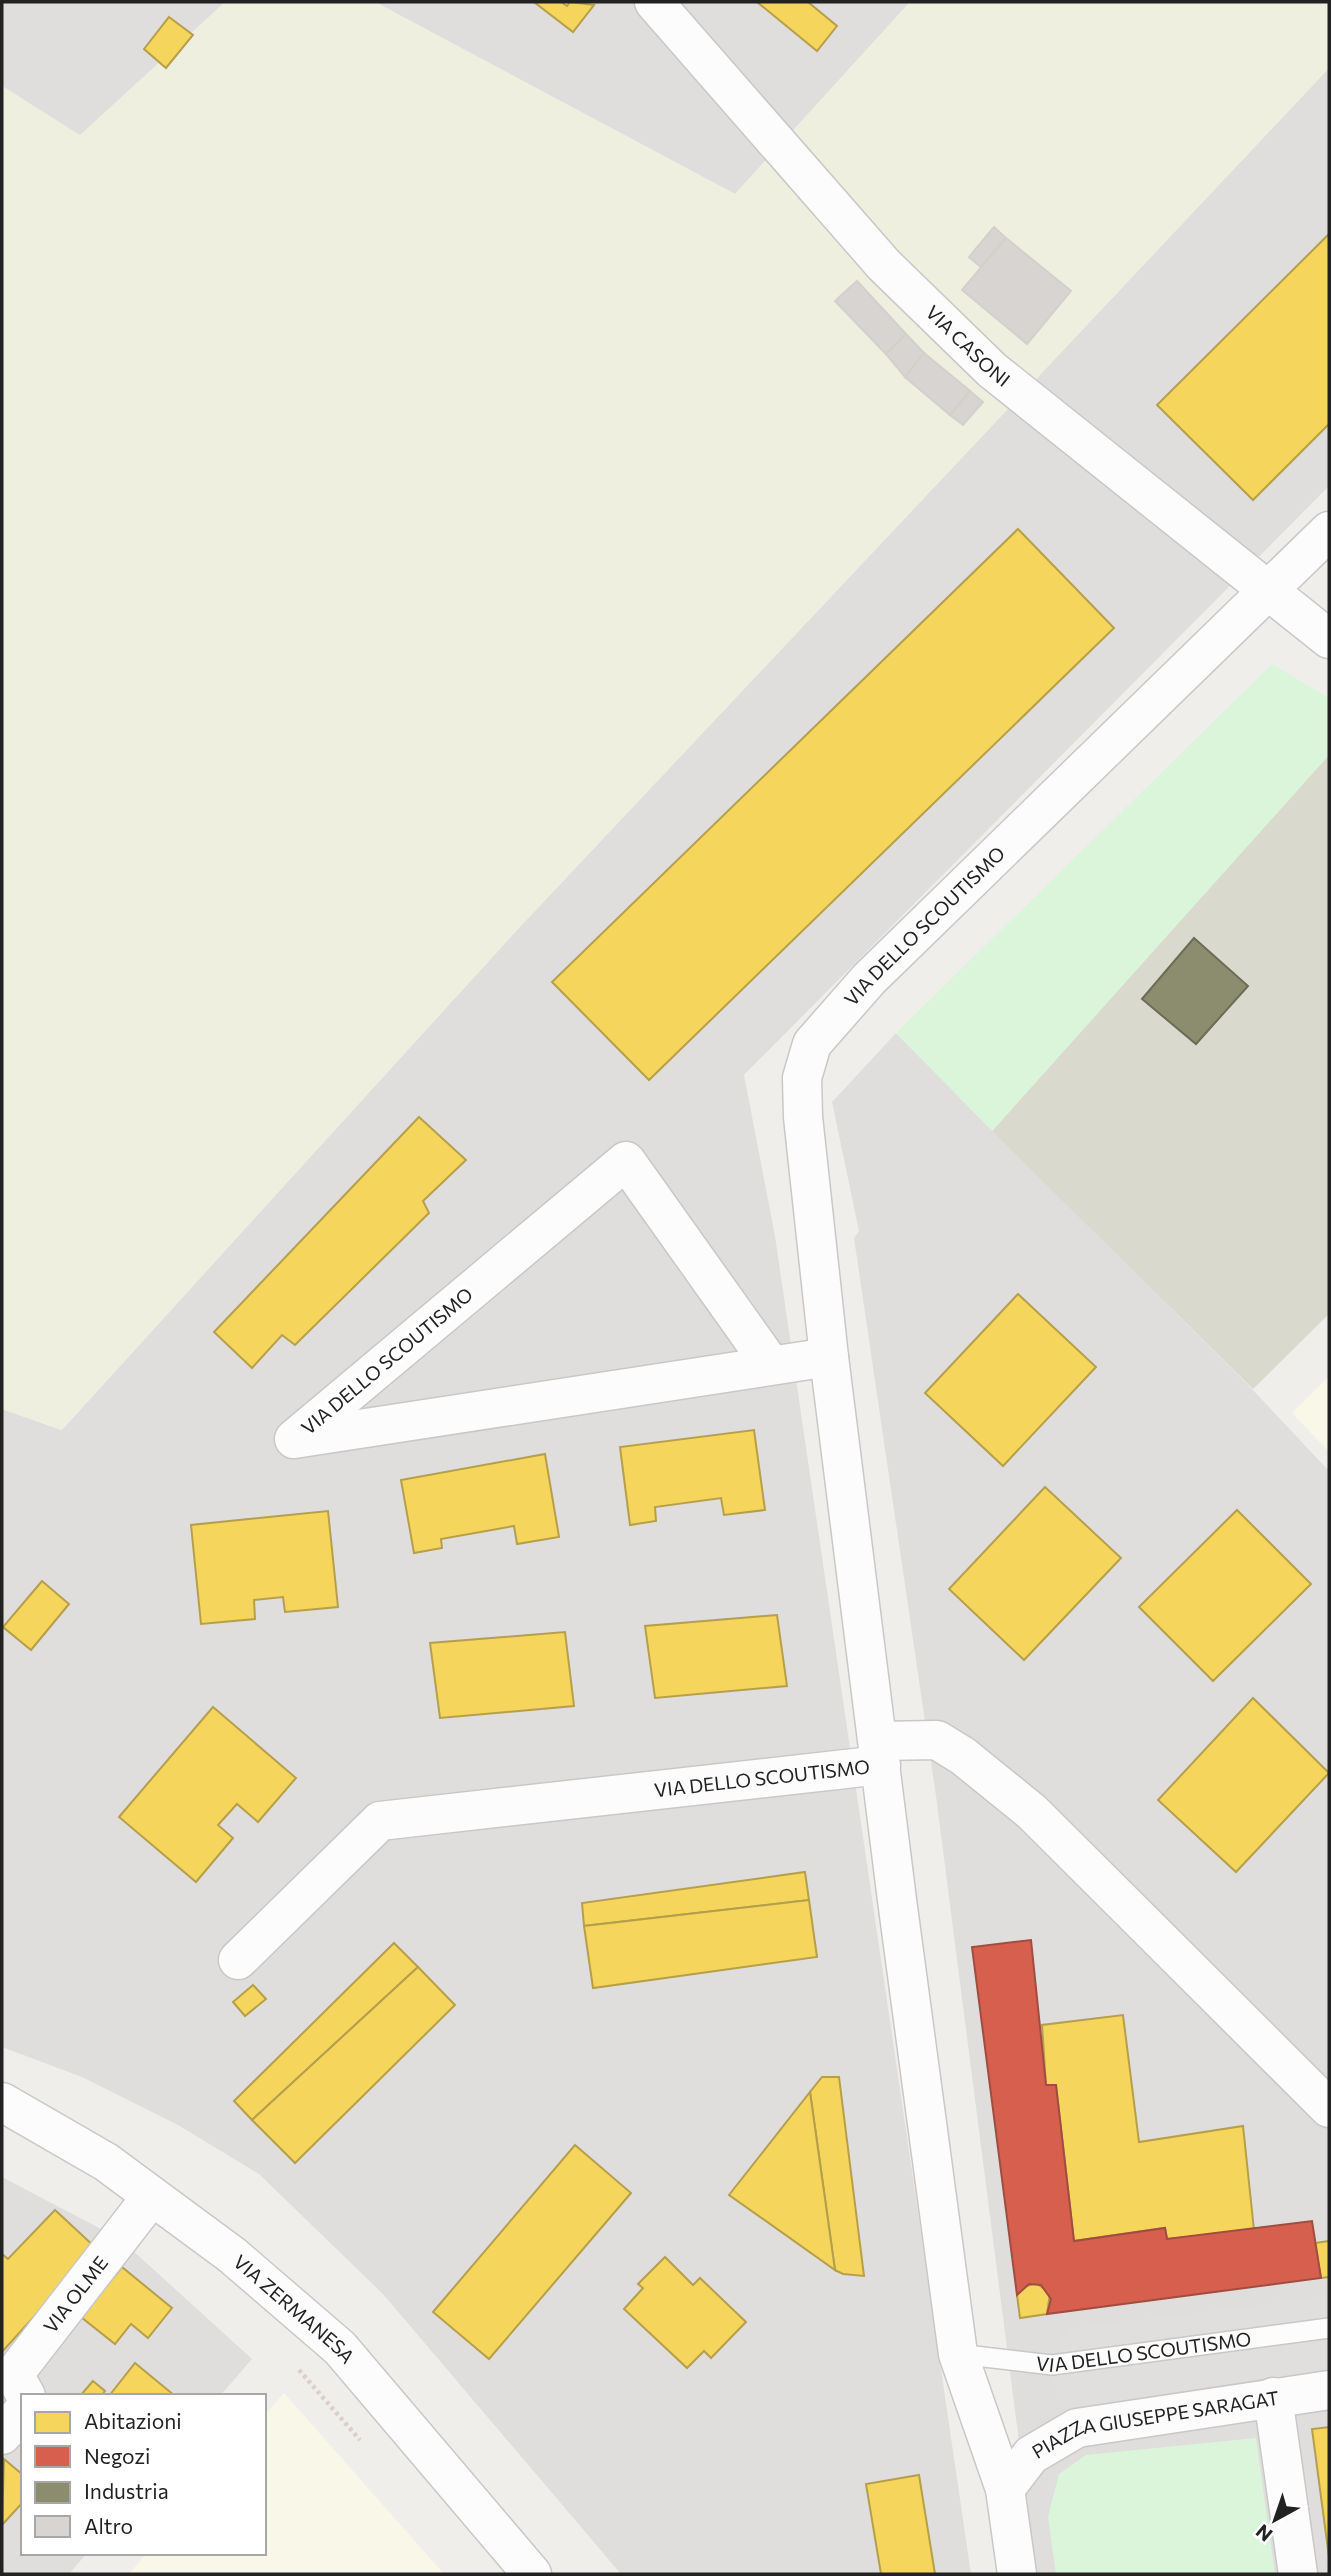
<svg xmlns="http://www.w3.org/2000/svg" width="1331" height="2576" viewBox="0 0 1331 2576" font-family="Commissioner,sans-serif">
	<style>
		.residential { fill: #dfdedc }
		.education { fill: #f8f7e8 }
		.construction { fill: #d9d9cd }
		.farmland { fill: #efefdf }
		.park { fill: #daf5da }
		.parking { fill: #e0dfde }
		.homes { fill: #f6d55c; stroke: #b69f4b; stroke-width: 2 }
		.shops { fill: #d6604d; stroke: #a04d40; stroke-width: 2 }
		.industry { fill: #8c8c6e; stroke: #6c6c57; stroke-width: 2 }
		.building { fill: #d7d4d2; stroke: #d3d0cc; stroke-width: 2 }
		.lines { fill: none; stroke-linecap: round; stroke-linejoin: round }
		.service-casing { stroke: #c9c8c7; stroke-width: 22 }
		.minor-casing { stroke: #c9c8c7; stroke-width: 41 }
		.tertiary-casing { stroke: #c9c8c7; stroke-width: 41 }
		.path { stroke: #dccecd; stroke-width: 4.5; stroke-dasharray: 3.5 3.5; stroke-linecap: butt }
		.service { stroke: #fdfcfc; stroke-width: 19 }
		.minor { stroke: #fdfcfc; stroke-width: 38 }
		.tertiary { stroke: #fdfcfc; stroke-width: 38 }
		.labels { text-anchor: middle; stroke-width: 7; stroke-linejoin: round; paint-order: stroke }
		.street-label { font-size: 19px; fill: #222; stroke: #fff }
	</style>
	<rect width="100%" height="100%" fill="#f0eeeb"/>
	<!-- residential -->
	<g class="residential">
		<path d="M2 2H225L80 136 2 86Z"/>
		<path d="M375 2H910L735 194Z"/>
		<path d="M1329 68V486L744 1075 775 1236 971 2574H621L383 2294 259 2174 178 2125 82 2077 2 2047V1409L62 1430 517 930Z"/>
		<path d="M896 1033 1252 1389 1329 1471V2574H1036L936 1796 854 1238 859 1231 832 1102Z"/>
		<path d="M2 2177 120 2239 252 2359 220 2396H23V2553H87L69 2574H2Z"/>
	</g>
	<!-- education -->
	<g class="education">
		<path d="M1329 1376V1452L1292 1413Z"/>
		<path d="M284 2393 444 2574H129L147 2553H264V2416Z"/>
	</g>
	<!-- construction -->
	<path class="construction" d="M1329 755V1314L1253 1389 992 1131Z"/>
	<!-- farmland -->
	<path class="farmland" d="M225 2H375L735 194 910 2H1329V68L517 930 61 1430 2 1409V86L80 135Z"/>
	<!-- park -->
	<g class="park">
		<path d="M1272 664 1329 698V755L992 1131 896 1033Z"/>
		<path d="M1256 2438 1275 2574H1056L1048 2517 1059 2474 1086 2455Z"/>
	</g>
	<!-- parking -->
	<path class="parking" d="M1329 2296V2374L1059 2409 1052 2365 1067 2329Z"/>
	<!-- homes -->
	<g class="homes">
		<path d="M534 2H561L567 6 570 2 594 5 573 32Z"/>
		<path d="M757 2H808L837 26 817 51Z"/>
		<path d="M169 17 193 35 166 68 144 49Z"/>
		<path d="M1329 234V424L1253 500 1157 405Z"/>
		<path d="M1018 529 1114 628 649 1080 552 982Z"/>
		<path d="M419 1117 466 1160 423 1201 429 1213 295 1345 282 1335 252 1368 214 1332Z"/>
		<path d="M1018 1294 1096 1367 1003 1466 925 1393Z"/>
		<path d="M754 1430 765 1510 724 1515 721 1498 655 1507 656 1521 630 1525 620 1447Z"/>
		<path d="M545 1454 559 1537 517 1544 514 1526 441 1539 442 1548 414 1553 401 1480Z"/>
		<path d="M1045 1487 1121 1558 1024 1660 949 1589Z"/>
		<path d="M1237 1510 1311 1584 1213 1681 1139 1607Z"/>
		<path d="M328 1511 338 1607 285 1612 283 1597 254 1600 255 1619 201 1624 191 1525Z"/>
		<path d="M42 1581 69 1604 31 1650 3 1627Z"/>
		<path d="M777 1615 787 1686 655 1698 645 1626Z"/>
		<path d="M565 1632 574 1706 440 1718 430 1643Z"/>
		<path d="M1253 1698 1329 1773 1236 1872 1158 1800Z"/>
		<path d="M213 1707 296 1778 258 1822 237 1804 218 1825 233 1838 196 1882 119 1817Z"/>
		<path d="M805 1872 809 1900 584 1926 582 1903Z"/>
		<path d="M809 1900 817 1957 593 1988 584 1926Z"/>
		<path d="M394 1943 418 1967 252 2120 234 2101Z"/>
		<path d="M418 1967 455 2005 295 2163 252 2120Z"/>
		<path d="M253 1985 266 1999 245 2016 233 2002Z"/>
		<path d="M1123 2015 1139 2142 1243 2126 1254 2230 1167 2239 1165 2228 1074 2241 1056 2085H1046L1042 2025Z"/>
		<path d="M822 2077H839L864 2276 843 2274 835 2270 810 2092Z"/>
		<path d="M810 2092 835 2270 729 2195Z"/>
		<path d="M575 2145 631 2193 489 2359 433 2312Z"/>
		<path d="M55 2210 96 2248 2 2352V2254L8 2259Z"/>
		<path d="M1329 2241V2277L1321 2278 1315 2243Z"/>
		<path d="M665 2257 693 2285 700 2278 746 2322 711 2358 704 2351 687 2368 624 2309 643 2288 638 2284Z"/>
		<path d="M122 2267 172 2308 148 2338 131 2324 115 2344 81 2317Z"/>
		<path d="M1036 2283 1050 2293 1047 2314 1020 2318 1017 2295 1024 2287Z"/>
		<path d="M135 2363 175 2396H109Z"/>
		<path d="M93 2381 105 2391 101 2396H80Z"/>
		<path d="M1329 2427V2557L1312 2429Z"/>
		<path d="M4 2459 23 2475V2502L2 2525Z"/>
		<path d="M919 2475 935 2574H881L866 2484Z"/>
	</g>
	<!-- shops -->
	<path class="shops" d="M1031 1940 1046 2085H1056L1074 2241 1165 2228 1167 2239 1312 2221 1321 2278 1047 2314 1051 2299 1041 2285 1029 2284 1017 2295 972 1947Z"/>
	<!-- industry -->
	<path class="industry" d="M1194 938 1248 986 1196 1044 1142 999Z"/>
	<!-- building -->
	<g class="building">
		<path d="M994 227 1006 238 981 267 969 257Z"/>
		<path d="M1006 238 1071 291 1027 344 962 290Z"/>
		<path d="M857 281 906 334 886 354 835 301Z"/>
		<path d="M906 334 924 353 905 377 886 354Z"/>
		<path d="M924 353 970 391 950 415 905 377Z"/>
		<path d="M970 391 983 402 963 425 950 415Z"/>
	</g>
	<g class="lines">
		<defs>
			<g id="service">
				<path id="s1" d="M958 2354 1052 2365 1329 2328"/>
			</g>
			<g id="minor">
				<path id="s2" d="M654 2 884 265 992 370 1329 639"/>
				<path d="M771 1365 626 1161 294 1439 829 1357"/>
				<path d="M879 1741 937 1740 963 1756 1032 1812 1329 2108"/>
				<path id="s3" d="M238 1960 380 1821 881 1765"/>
				<path id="s4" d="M26 2396 16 2378 18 2369 152 2196"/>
				<path d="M1273 2397 1298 2574"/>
				<path d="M2 2435 23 2411"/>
				<path id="s5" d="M1005 2489 1031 2455 1077 2428 1329 2390"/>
			</g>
			<g id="tertiary">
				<path id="s6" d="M2 2102 106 2162 152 2196 232 2255 340 2348 532 2574"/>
				<path id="s7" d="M1017 2574 1005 2489 958 2354 897 1900 829 1357 803 1117 802 1078 812 1044 869 979 1329 531"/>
			</g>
		</defs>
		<!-- service casing -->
		<use href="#service" class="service-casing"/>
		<!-- minor casing -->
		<use href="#minor" class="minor-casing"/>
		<!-- tertiary casing -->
		<use href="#tertiary" class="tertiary-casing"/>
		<!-- path -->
		<path class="path" d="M299 2370 360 2440"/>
		<!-- service -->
		<use href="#service" class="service"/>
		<!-- minor -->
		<use href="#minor" class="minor"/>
		<!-- tertiary -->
		<use href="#tertiary" class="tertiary"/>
	</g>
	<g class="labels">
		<!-- street labels -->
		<g class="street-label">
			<text dy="7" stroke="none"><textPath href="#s2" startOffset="466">VIA CASONI</textPath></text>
			<text dy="7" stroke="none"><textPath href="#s7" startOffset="1713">VIA DELLO SCOUTISMO</textPath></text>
			<text transform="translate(387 1361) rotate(-40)" y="7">VIA DELLO SCOUTISMO</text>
			<text dy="7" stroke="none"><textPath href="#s3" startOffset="583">VIA DELLO SCOUTISMO</textPath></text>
			<text dy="7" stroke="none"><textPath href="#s4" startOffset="124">VIA OLME</textPath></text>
			<text dy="7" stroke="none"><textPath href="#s6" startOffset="359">VIA ZERMANESA</textPath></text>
			<text dy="7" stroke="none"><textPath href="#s1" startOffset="187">VIA DELLO SCOUTISMO</textPath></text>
			<text dy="7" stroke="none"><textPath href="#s5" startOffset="173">PIAZZA GIUSEPPE SARAGAT</textPath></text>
		</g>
	</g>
	<!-- border -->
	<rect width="1331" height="2576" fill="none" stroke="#222222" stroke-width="7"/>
	<!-- legend -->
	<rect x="21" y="2394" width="245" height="161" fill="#ffffff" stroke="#a7a7a7" stroke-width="2"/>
	<rect x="35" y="2412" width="35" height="21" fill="#f6d55c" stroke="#a7a7a7" stroke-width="2"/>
	<text x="84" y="2429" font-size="21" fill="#222222">Abitazioni</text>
	<rect x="35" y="2446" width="35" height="21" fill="#d6604d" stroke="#a7a7a7" stroke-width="2"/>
	<text x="84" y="2464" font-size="21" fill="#222222">Negozi</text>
	<rect x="35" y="2482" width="35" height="21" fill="#8c8c6e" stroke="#a7a7a7" stroke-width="2"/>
	<text x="84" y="2499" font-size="21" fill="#222222">Industria</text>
	<rect x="35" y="2516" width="35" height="21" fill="#d7d4d2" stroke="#a7a7a7" stroke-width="2"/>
	<text x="84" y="2534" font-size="21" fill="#222222">Altro</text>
	<!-- north arrow -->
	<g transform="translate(1275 2520) rotate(220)" stroke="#ffffff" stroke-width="5" paint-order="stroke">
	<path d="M0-5L12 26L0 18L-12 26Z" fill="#222222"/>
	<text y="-10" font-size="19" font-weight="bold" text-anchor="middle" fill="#222222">N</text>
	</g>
</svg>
